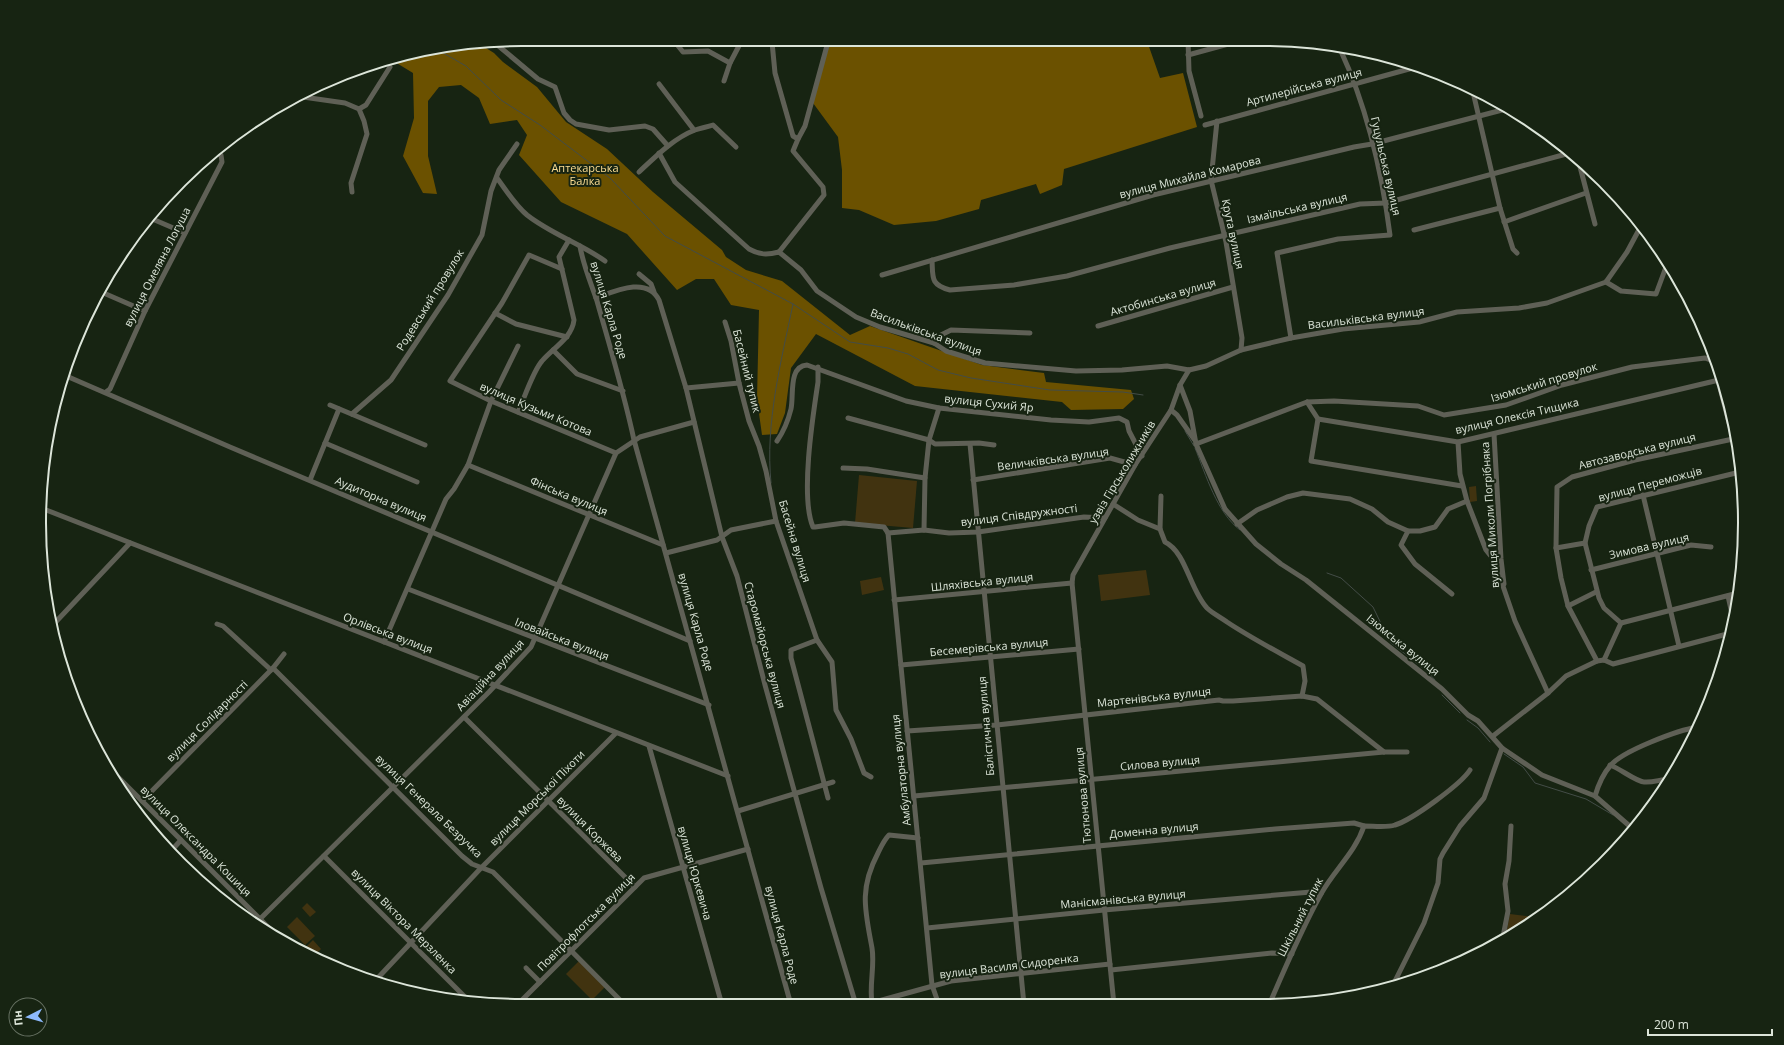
<svg xmlns="http://www.w3.org/2000/svg" width="1784" height="1045" viewBox="0 0 1784 1045" font-family="'Open Sans',sans-serif">
	<style>
		.green { fill: #413310 }
		.forest { fill: #6b5100 }
		.lines { fill: none; stroke-linecap: round; stroke-linejoin: round }
		.stream { stroke: #434c47; stroke-width: 1 }
		.minor { stroke: #5f6056; stroke-width: 5 }
		.labels { text-anchor: middle; stroke-width: 4; stroke-linejoin: round; paint-order: stroke }
		.street-label { font-size: 11px; fill: #dce5d9; stroke: #172412 }
		.park-label { font-size: 11px; fill: #fcdd93; stroke: #172412 }
		.rim { fill: none; stroke: #dce5d9; stroke-width: 2 }
	</style>
	<rect width="100%" height="100%" fill="#172412"/>
	<!-- green -->
	<g class="green">
		<path d="M859 475 917 481 913 528 855 523Z"/>
		<path d="M1476 486 1477 501 1470 502 1469 487Z"/>
		<path d="M1146 570 1150 595 1101 601 1098 575Z"/>
		<path d="M881 577 884 590 862 595 860 581Z"/>
		<path d="M307 903 316 912 310 917 302 908Z"/>
		<path d="M1510 914 1535 917 1505 940Z"/>
		<path d="M297 917 315 936 305 945 287 927Z"/>
		<path d="M313 940 321 949 315 955 306 947Z"/>
		<path d="M579 961 605 987 592 1000 566 974Z"/>
	</g>
	<!-- forest -->
	<g class="forest">
		<path d="M1147 41 1160 78 1183 73 1197 127 1064 169 1062 185 1040 194 1036 184 981 200 979 209 936 221 894 225 859 210 842 208V170L838 137 813 103 830 42Z"/>
		<path d="M459 43H478L494 53 503 62 537 87 566 122 607 149 653 192 722 250 726 257 746 270 782 281 850 335 870 326 982 365 1044 373 1046 382 1131 390 1134 399 1123 409 1071 410 1062 402 915 386 816 334 791 368 785 413 777 434 762 435 757 399 759 310 731 305 714 279H696L677 290 627 234 561 202 519 155 527 135 517 120 490 124 479 98 461 85 439 87 428 101V156L437 194 423 193 403 156 414 118 413 73 390 59Z"/>
	</g>
	<g class="lines">
		<!-- stream -->
		<g class="stream">
			<path d="M432 49 438 50 466 66 501 100 540 125 610 178 665 236 793 304 850 342 888 348 908 354 938 370 971 378 1050 390 1123 392 1143 395"/>
			<path d="M1185 431 1194 446"/>
			<path d="M1195 448C1206 475 1217 513 1240 530"/>
			<path d="M771 483C765 423 781 362 793 304"/>
			<path d="M1327 573 1341 578 1373 607 1390 642 1428 672 1435 680"/>
			<path d="M1442 695 1460 713"/>
			<path d="M1467 720 1478 728 1490 742"/>
			<path d="M1504 754 1523 767 1535 783 1586 799 1613 815"/>
		</g>
		<!-- minor -->
		<g class="minor">
			<path d="M1188 40 1189 71 1201 116"/>
			<path d="M675 42 683 52 708 51 730 63"/>
			<path d="M772 42 775 73 793 136 798 139 793 151 823 187 824 195 779 252"/>
			<path d="M495 43 538 79 555 87 564 113 570 120 576 124 609 130 645 126 653 129 668 146"/>
			<path d="M1188 55 1243 40"/>
			<path d="M724 81 730 63 741 42"/>
			<path d="M659 84 694 130"/>
			<path d="M1473 92 1500 208 1513 249 1517 253"/>
			<path d="M296 96 345 103 359 109 364 121 367 134 351 183 352 192"/>
			<path d="M359 109 366 105 390 67"/>
			<path d="M1217 121 1211 180 1226 242 1242 338 1241 350"/>
			<path d="M1205 125 1420 66"/>
			<path d="M798 139 805 126 828 42"/>
			<path d="M659 153 675 182 749 249C760 255 767 255 779 252"/>
			<path d="M1578 159 1595 224"/>
			<path d="M639 172C655 157 674 138 695 130 701 128 707 127 713 125L736 147"/>
			<path d="M497 178C506 190 515 205 527 215 551 234 580 243 605 261"/>
			<path d="M150 218 185 233"/>
			<path d="M1504 222 1586 193"/>
			<path d="M1414 230 1500 208"/>
			<path d="M580 246C583 265 591 283 597 301 610 347 624 393 634 440L791 1005"/>
			<path d="M779 252 801 270 817 291 856 317 880 327 934 343 946 351 985 363 1076 371 1122 370 1167 366 1189 370 1206 366 1241 350 1291 338 1343 329 1419 322 1457 312 1519 308 1547 303 1606 282 1627 252 1641 226"/>
			<path d="M932 260C933 277 930 285 950 290L1014 285 1067 276 1170 248 1360 204 1386 203 1570 153"/>
			<path d="M562 269 529 255 502 303 450 381 491 401 616 453"/>
			<path d="M639 274 651 284 654 292"/>
			<path d="M882 275 1153 195 1354 147 1372 144 1506 109"/>
			<path d="M1606 282 1621 291 1656 294 1666 267 1669 265"/>
			<path d="M99 291 145 311"/>
			<path d="M596 298C615 291 647 276 659 300L686 388 722 537 737 576 765 685 821 888 856 1005"/>
			<path d="M495 313 516 324 567 337"/>
			<path d="M725 322 731 341 739 383 749 421 759 446 766 471 776 521 817 640 791 650V658L828 798"/>
			<path d="M1098 326 1233 287"/>
			<path d="M1291 338 1277 253 1338 239 1390 235C1382 173 1367 107 1340 49"/>
			<path d="M934 343 939 336 951 330 1030 333"/>
			<path d="M553 350 577 374 623 391"/>
			<path d="M818 367V382C813 415 800 497 813 527H815L844 523 884 527 888 533"/>
			<path d="M64 375 230 447 690 641"/>
			<path d="M1180 385 1190 411 1196 444 1225 509 1256 544 1281 564 1306 580 1442 689 1468 715 1478 721 1502 748 1542 775 1595 796 1633 829"/>
			<path d="M686 388 739 383"/>
			<path d="M106 392 110 389 145 311 222 162 221 155 214 152"/>
			<path d="M1307 402 1318 419 1311 461 1462 486"/>
			<path d="M330 405 425 445"/>
			<path d="M1171 410 1177 415 1194 439"/>
			<path d="M518 412C524 399 533 371 542 361 553 348 572 338 574 320L559 257 569 240"/>
			<path d="M352 414 391 380 448 295 482 235 491 191 499 170 517 144"/>
			<path d="M848 418 929 440 935 444 979 443 994 445"/>
			<path d="M1318 419 1458 442 1719 380"/>
			<path d="M1494 434 1501 559 1504 584"/>
			<path d="M777 441C784 431 788 421 791 409 794 396 788 366 807 365L906 401 939 408 1051 420 1089 422 1119 418 1127 422 1129 431 1142 456"/>
			<path d="M1458 442 1460 474 1467 501 1486 550 1494 560 1515 621 1548 693"/>
			<path d="M325 443 417 482"/>
			<path d="M970 444 1024 1005"/>
			<path d="M1196 444 1307 402 1334 401 1418 406 1444 415 1506 405 1562 385 1632 367 1705 358 1713 361 1739 461"/>
			<path d="M468 465 663 545"/>
			<path d="M843 468 867 469 925 478"/>
			<path d="M310 480 339 409"/>
			<path d="M973 480 1110 458 1135 465"/>
			<path d="M1643 495 1679 646"/>
			<path d="M1113 504 1138 520 1160 529 1165 542C1186 552 1190 590 1207 608 1212 613 1220 617 1227 622 1251 638 1278 652 1303 666L1305 681 1302 696"/>
			<path d="M41 508 728 776"/>
			<path d="M1237 524 1257 510 1287 497 1303 493 1350 499 1372 509 1388 522 1408 531H1420L1435 527 1448 509 1467 501"/>
			<path d="M1160 529 1161 496"/>
			<path d="M924 530 925 478 929 440 939 408"/>
			<path d="M1408 531 1401 545 1415 564 1452 594"/>
			<path d="M888 533 932 985 939 1005"/>
			<path d="M888 533 924 530 949 533 978 532 1084 517 1105 518"/>
			<path d="M1556 548 1585 543"/>
			<path d="M666 553 717 540 731 530 776 521"/>
			<path d="M1591 570 1691 545 1711 547"/>
			<path d="M408 589 709 705"/>
			<path d="M1738 593 1621 623 1604 608 1599 598 1585 543 1589 526 1597 507 1740 472"/>
			<path d="M1728 596 1734 623"/>
			<path d="M894 600 1072 583"/>
			<path d="M1568 606 1596 592"/>
			<path d="M217 624 223 626 271 670"/>
			<path d="M51 627 130 543"/>
			<path d="M1731 633 1613 664 1604 660 1597 661 1568 606 1561 578 1556 548 1557 487 1572 477 1635 460 1733 439"/>
			<path d="M817 640 832 662 836 710 851 739 864 773 871 777"/>
			<path d="M384 642 446 499 454 489 468 465 491 401 518 346"/>
			<path d="M1604 660 1621 623"/>
			<path d="M901 665 1079 649"/>
			<path d="M273 668 462 856 472 864 493 872 498 877 625 1005"/>
			<path d="M464 717 635 887"/>
			<path d="M907 731 997 725 1219 700 1223 701H1233L1302 696 1317 699 1384 752"/>
			<path d="M1493 736 1548 693 1566 676 1597 661"/>
			<path d="M649 746 722 1005"/>
			<path d="M102 761 276 935"/>
			<path d="M1610 765C1619 768 1637 782 1644 782 1653 783 1661 779 1670 779"/>
			<path d="M914 796 1384 752H1407"/>
			<path d="M1595 796C1598 786 1603 774 1610 766 1622 751 1678 730 1698 727"/>
			<path d="M142 801 273 668 284 654"/>
			<path d="M738 811 833 782"/>
			<path d="M171 851 181 840"/>
			<path d="M324 856 469 1001"/>
			<path d="M921 863 1275 829 1354 823 1364 826"/>
			<path d="M252 923 260 919 489 692 531 647 616 453 640 437 694 422"/>
			<path d="M927 928 1104 910 1311 892 1321 894"/>
			<path d="M1502 942 1508 911 1505 884 1509 861 1511 826"/>
			<path d="M526 968 540 982"/>
			<path d="M1111 970 1272 953 1292 954"/>
			<path d="M374 982 481 868 616 733"/>
			<path d="M1393 985 1424 923 1438 883 1440 859 1443 853 1460 826 1484 798 1502 748"/>
			<path d="M872 1003C869 985 875 966 872 948 865 910 859 889 878 853 881 847 884 840 889 835L918 838"/>
			<path d="M517 1005 644 878 748 849"/>
			<path d="M864 1005 951 981 1110 964"/>
			<path d="M1114 1005 1072 583 1073 575 1135 465 1171 410 1180 385 1189 370"/>
			<path d="M1269 1005C1285 968 1301 930 1321 894 1334 870 1355 853 1364 826 1374 826 1386 828 1395 825 1412 820 1461 784 1470 770"/>
		</g>
	</g>
	<g class="labels">
		<!-- street labels -->
		<g class="street-label">
			<text transform="translate(1304 87) rotate(-15)" y="4">Артилерійська вулиця</text>
			<text transform="translate(1386 166) rotate(77)" y="4">Гуцульська вулиця</text>
			<text transform="translate(1190 177) rotate(-14)" y="4">вулиця Михайла Комарова</text>
			<text transform="translate(1297 208) rotate(-13)" y="4">Ізмаїльська вулиця</text>
			<text transform="translate(1233 234) rotate(78)" y="4">Крута вулиця</text>
			<text transform="translate(157 267) rotate(-63)" y="4">вулиця Омеляна Логуша</text>
			<text transform="translate(1163 297) rotate(-16)" y="4">Актобинська вулиця</text>
			<text transform="translate(430 300) rotate(-58)" y="4">Родевський провулок</text>
			<text transform="translate(609 310) rotate(73)" y="4">вулиця Карла Роде</text>
			<text transform="translate(1366 318) rotate(-7)" y="4">Васильківська вулиця</text>
			<text transform="translate(926 332) rotate(20)" y="4">Васильківська вулиця</text>
			<text transform="translate(747 371) rotate(76)" y="4">Басейний тупик</text>
			<text transform="translate(1544 382) rotate(-17)" y="4">Ізюмський провулок</text>
			<text transform="translate(989 403) rotate(6)" y="4">вулиця Сухий Яр</text>
			<text transform="translate(536 409) rotate(23)" y="4">вулиця Кузьми Котова</text>
			<text transform="translate(1517 416) rotate(-13)" y="4">вулиця Олексія Тищика</text>
			<text transform="translate(1637 451) rotate(-14)" y="4">Автозаводська вулиця</text>
			<text transform="translate(1053 459) rotate(-8)" y="4">Величківська вулиця</text>
			<text transform="translate(1122 472) rotate(-59)" y="4">узвіз Гірськолижників</text>
			<text transform="translate(1650 484) rotate(-15)" y="4">вулиця Переможців</text>
			<text transform="translate(569 496) rotate(23)" y="4">Фінська вулиця</text>
			<text transform="translate(381 499) rotate(23)" y="4">Аудиторна вулиця</text>
			<text transform="translate(1019 515) rotate(-7)" y="4">вулиця Співдружності</text>
			<text transform="translate(1490 515) rotate(-94)" y="4">вулиця Миколи Погрібняка</text>
			<text transform="translate(795 541) rotate(73)" y="4">Басейна вулиця</text>
			<text transform="translate(1649 546) rotate(-13)" y="4">Зимова вулиця</text>
			<text transform="translate(982 582) rotate(-6)" y="4">Шляхівська вулиця</text>
			<text transform="translate(696 622) rotate(74)" y="4">вулиця Карла Роде</text>
			<text transform="translate(388 633) rotate(21)" y="4">Орлівська вулиця</text>
			<text transform="translate(562 639) rotate(21)" y="4">Іловайська вулиця</text>
			<text transform="translate(765 645) rotate(75)" y="4">Старомайорська вулиця</text>
			<text transform="translate(1403 645) rotate(39)" y="4">Ізюмська вулиця</text>
			<text transform="translate(989 647) rotate(-5)" y="4">Бесемерівська вулиця</text>
			<text transform="translate(490 675) rotate(-47)" y="4">Авіаційна вулиця</text>
			<text transform="translate(1154 697) rotate(-6)" y="4">Мартенівська вулиця</text>
			<text transform="translate(207 721) rotate(-45)" y="4">вулиця Солідарності</text>
			<text transform="translate(986 726) rotate(-95)" y="4">Балістична вулиця</text>
			<text transform="translate(1160 763) rotate(-5)" y="4">Силова вулиця</text>
			<text transform="translate(901 770) rotate(-96)" y="4">Амбулаторна вулиця</text>
			<text transform="translate(1083 795) rotate(-95)" y="4">Тютюнова вулиця</text>
			<text transform="translate(537 798) rotate(-45)" y="4">вулиця Морської Піхоти</text>
			<text transform="translate(429 806) rotate(44)" y="4">вулиця Генерала Безручка</text>
			<text transform="translate(590 829) rotate(45)" y="4">вулиця Коржева</text>
			<text transform="translate(1154 830) rotate(-5)" y="4">Доменна вулиця</text>
			<text transform="translate(196 841) rotate(45)" y="4">вулиця Олександра Кошиця</text>
			<text transform="translate(695 873) rotate(74)" y="4">вулиця Юркевича</text>
			<text transform="translate(1123 899) rotate(-5)" y="4">Манісманівська вулиця</text>
			<text transform="translate(1300 917) rotate(-63)" y="4">Шкільний тупик</text>
			<text transform="translate(404 921) rotate(45)" y="4">вулиця Віктора Мерзленка</text>
			<text transform="translate(586 922) rotate(-45)" y="4">Повітрофлотська вулиця</text>
			<text transform="translate(782 935) rotate(75)" y="4">вулиця Карла Роде</text>
			<text transform="translate(1009 966) rotate(-7)" y="4">вулиця Василя Сидоренка</text>
		</g>
		<!-- park labels -->
		<g class="park-label">
			<text x="585" y="172">Аптекарська<tspan x="585" dy="13">Балка</tspan></text>
		</g>
	</g>
	<!-- crop -->
	<path d="M0 0H1784V1045H0ZM522 46H1262A476 476 0 0 1 1738 522V523A476 476 0 0 1 1262 999H522A476 476 0 0 1 46 523V522A476 476 0 0 1 522 46Z" fill="#172412" fill-rule="evenodd"/>
	<path class="rim" d="M522 46H1262A476 476 0 0 1 1738 522V523A476 476 0 0 1 1262 999H522A476 476 0 0 1 46 523V522A476 476 0 0 1 522 46Z"/>
	<!-- north arrow -->
	<g transform="translate(28 1017) rotate(264)"><circle r="19" fill="#172412" stroke="#667162"/>
	<path d="M0-3L7 15L0 10L-7 15Z" fill="#8db9fc"/>
	<text y="-6" font-size="11" font-weight="bold" text-anchor="middle" fill="#dce5d9">Пн</text>
	</g>
	<!-- scale -->
	<path d="M1648 1029v6h124v-6" fill="none" stroke="#dce5d9" stroke-width="2"/>
	<text x="1654" y="1029" font-size="12" fill="#dce5d9" stroke="#172412" stroke-width="3" paint-order="stroke">200 m</text>
</svg>
